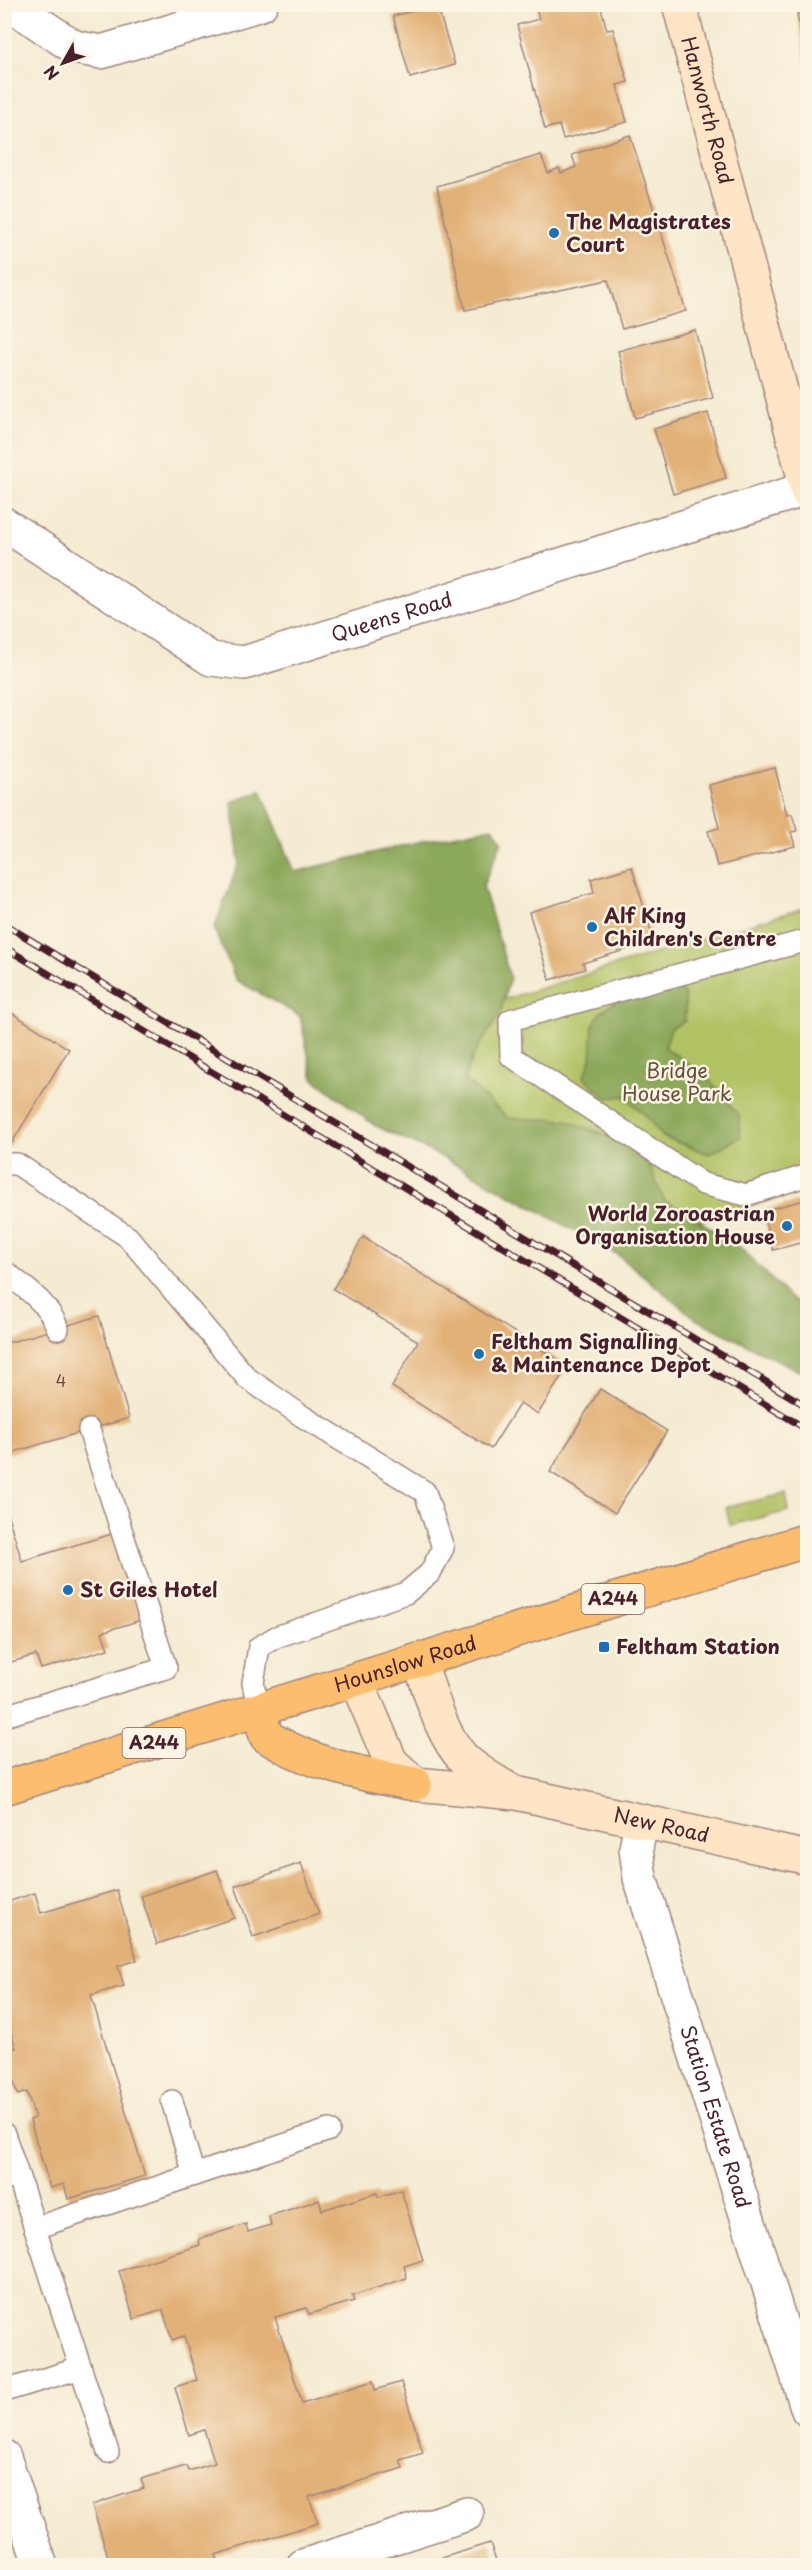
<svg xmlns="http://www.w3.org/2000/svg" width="812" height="2570" viewBox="0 0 812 2570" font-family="'Playpen Sans',sans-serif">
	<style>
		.green { fill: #b1c265; stroke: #7e7048; stroke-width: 1.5 }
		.forest { fill: #8ca85a; stroke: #6b6442; stroke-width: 1.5 }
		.building { fill: #e2b177 }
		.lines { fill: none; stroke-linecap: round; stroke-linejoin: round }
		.lane-casing { stroke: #9f857e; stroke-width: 24 }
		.street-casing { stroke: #9f857e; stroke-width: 36 }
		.secondary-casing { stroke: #9f857e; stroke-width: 36 }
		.primary-casing { stroke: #9f857e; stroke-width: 36 }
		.lane { stroke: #fff; stroke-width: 21 }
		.street { stroke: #fff; stroke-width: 33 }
		.secondary { stroke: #fee5c5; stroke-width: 33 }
		.primary { stroke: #fcbd6e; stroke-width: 33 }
		.rail-casing { stroke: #4a1f2b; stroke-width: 7 }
		.rail { stroke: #fcf5e5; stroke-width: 4.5; stroke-dasharray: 14; stroke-linecap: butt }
		.poi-dot { fill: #1f6fb2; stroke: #fcf5e5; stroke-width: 2 }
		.labels { text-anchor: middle; stroke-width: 5; stroke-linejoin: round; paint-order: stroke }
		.number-label { font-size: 16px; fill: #70443e }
		.shield { fill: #fcf5e5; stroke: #7f5f63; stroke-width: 1.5 }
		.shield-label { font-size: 18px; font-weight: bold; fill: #4a1f2b }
		.street-label { font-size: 20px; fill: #4a1f2b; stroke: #fcf5e5 }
		.poi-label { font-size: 20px; font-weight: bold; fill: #4a1f2b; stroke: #fcf5e5; text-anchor: start }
		.park-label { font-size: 20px; fill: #69503c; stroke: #fcf5e5 }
	</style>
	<rect width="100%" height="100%" fill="#fcf5e5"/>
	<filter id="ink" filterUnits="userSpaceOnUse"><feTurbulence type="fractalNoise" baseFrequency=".0167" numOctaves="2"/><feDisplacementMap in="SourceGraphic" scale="12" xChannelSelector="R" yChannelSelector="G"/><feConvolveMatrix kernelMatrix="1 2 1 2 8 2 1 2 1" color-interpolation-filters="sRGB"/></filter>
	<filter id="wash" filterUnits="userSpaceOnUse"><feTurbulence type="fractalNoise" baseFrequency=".008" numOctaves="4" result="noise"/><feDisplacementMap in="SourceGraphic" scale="24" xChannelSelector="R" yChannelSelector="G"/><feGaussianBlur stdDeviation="1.35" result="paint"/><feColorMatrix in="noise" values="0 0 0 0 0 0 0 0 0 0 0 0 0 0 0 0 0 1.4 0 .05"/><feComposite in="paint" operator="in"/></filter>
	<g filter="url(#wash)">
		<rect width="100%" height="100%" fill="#f4ebd2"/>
		<!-- green -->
		<g class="green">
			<path d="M807 907V1188L687 1225 371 1040Z"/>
			<path d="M786 1494 789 1511 730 1525 726 1507Z"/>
		</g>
		<!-- forest -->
		<g class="forest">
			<path d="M261 790 295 872 413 843 493 827 502 841 483 886 510 977 500 1014 474 1054 464 1079 508 1118 566 1120 621 1141 647 1160 664 1200 735 1242 793 1301 807 1308V1375L696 1319 618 1255 444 1158 374 1125 313 1078 300 1016 236 980 214 929 239 862 232 802Z"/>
			<path d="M669 981 685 995V1021L671 1028 665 1048 703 1073 739 1115 740 1137 709 1154 663 1137 646 1116 624 1096 606 1098 584 1077 591 1059 593 1026 599 1014 617 1000Z"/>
		</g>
		<g id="blocks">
			<!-- building -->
			<g class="building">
				<path d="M548 4H600L607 30 613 29 628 82 617 85 627 122 563 139 559 125 545 129 517 25 539 19 536 8Z"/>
				<path d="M437 5 455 65 410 78 393 16Z"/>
				<path d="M808 13V66H806L797 14Z"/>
				<path d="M630 135 686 311 622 329 608 280 465 310 437 186 541 155 548 173 559 168 561 173 576 167 572 155Z"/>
				<path d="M695 330 713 398 635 418 618 351Z"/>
				<path d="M708 413 726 478 673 494 654 429Z"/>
				<path d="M775 768 787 815 792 814 797 831 791 832 795 846 717 866 708 831 719 828 709 785Z"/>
				<path d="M632 867 654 941 583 963 585 969 550 980 529 912 594 893 591 879Z"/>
				<path d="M4 1008 69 1049 10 1146 4 1142Z"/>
				<path d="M808 1199V1241L773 1250 762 1211Z"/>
				<path d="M363 1237 568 1366 538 1414 520 1403 491 1449 392 1387 418 1341 333 1289Z"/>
				<path d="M99 1316 129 1418 4 1455V1344Z"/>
				<path d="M600 1389 667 1431 615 1513 550 1472Z"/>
				<path d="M4 1503 22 1561 115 1533 141 1620 102 1632 108 1649 41 1669 36 1655 4 1664Z"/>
				<path d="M301 1863 319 1914 253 1937 235 1886Z"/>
				<path d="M217 1870 234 1918 157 1944 141 1896Z"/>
				<path d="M117 1890 137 1960 118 1966 124 1986 91 1995 145 2176 68 2199 64 2184 50 2188 30 2120 35 2118 27 2092 18 2095 4 2052 16 2048 4 2012V1903L35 1893 41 1913Z"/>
				<path d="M401 2190 423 2260 404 2266 407 2278 352 2296 354 2301 309 2314 306 2308 275 2317 302 2403 373 2381 375 2390 401 2382 423 2453 400 2460 403 2468 309 2497 318 2523 215 2555 218 2563 111 2566 92 2505 144 2488 141 2479 186 2466 188 2471 215 2463 204 2430 189 2435 175 2387 197 2380 184 2336 172 2340 163 2310 134 2319 119 2271 200 2245 199 2239 246 2224 248 2232 271 2225 269 2216 319 2200 322 2210 377 2193 378 2197Z"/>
				<path d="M490 2543 498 2566H419V2565Z"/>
			</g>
		</g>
	</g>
	<g filter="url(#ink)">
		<use href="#blocks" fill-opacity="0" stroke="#9f857e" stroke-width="1.5"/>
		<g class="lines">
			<defs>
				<g id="lane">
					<path d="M808 940 510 1020 511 1056 703 1184 746 1195 808 1175"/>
					<path d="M4 1164H17L128 1237 247 1378 302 1416 425 1492 443 1548 430 1573 406 1593 276 1637 259 1647 253 1683 259 1711"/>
					<path d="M4 1271C25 1288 49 1303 58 1329"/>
					<path d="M4 1716 166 1668 89 1430"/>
					<path d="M172 2101 194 2175"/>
					<path d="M4 2134 18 2175"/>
					<path d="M4 2180 18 2175 35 2228 329 2130"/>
					<path d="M35 2228 108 2452"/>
					<path d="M4 2391 81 2368"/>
				</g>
				<g id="street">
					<path d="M10 4 74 47 101 52 261 4"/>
					<path id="s1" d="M4 524 211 659 244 663 806 489"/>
					<path id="s2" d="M641 1821 636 1849 640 1878 808 2410"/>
					<path d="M4 2457 41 2566"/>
					<path d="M303 2566 467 2514"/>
				</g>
				<g id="secondary">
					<path id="s3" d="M679 4 808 493"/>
					<path d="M419 1660C431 1692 439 1732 463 1758 477 1772 496 1782 513 1792"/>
					<path id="s4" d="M356 1680 391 1762 415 1784 516 1793 808 1858"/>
				</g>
				<g id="primary">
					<path d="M259 1711 266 1736C310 1764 365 1775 415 1784"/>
					<path id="s5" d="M4 1788 808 1540"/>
				</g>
			</defs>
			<!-- lane casing -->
			<use href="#lane" class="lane-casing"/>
			<!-- street casing -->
			<use href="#street" class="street-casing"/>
			<!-- secondary casing -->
			<use href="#secondary" class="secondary-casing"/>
			<!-- primary casing -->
			<use href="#primary" class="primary-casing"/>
			<!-- lane -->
			<use href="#lane" class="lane"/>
			<!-- street -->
			<use href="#street" class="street"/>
			<!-- secondary -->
			<use href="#secondary" class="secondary"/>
			<!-- primary -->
			<use href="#primary" class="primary"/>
			<defs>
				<g id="rail">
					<path d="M4 924 808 1407"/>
					<path d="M4 947 808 1430"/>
				</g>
			</defs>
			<!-- rail casing -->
			<use href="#rail" class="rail-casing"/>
			<!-- rail -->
			<use href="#rail" class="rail"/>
		</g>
	</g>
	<!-- markers -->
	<g class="poi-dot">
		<circle cx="554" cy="233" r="6"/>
		<circle cx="592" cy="927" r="6"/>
		<circle cx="787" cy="1226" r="6"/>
		<circle cx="479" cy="1354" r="6"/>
		<circle cx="68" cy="1590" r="6"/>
		<rect x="598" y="1641" width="12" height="12" rx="3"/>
	</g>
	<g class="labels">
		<!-- number labels -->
		<g class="number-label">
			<text x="61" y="1387">4</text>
		</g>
		<!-- shield labels -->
		<g class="shield">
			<rect x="581.5" y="1584" width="63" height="30" rx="4.5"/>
			<rect x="122.5" y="1728" width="63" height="30" rx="4.5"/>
		</g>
		<g class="shield-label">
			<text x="613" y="1605">A244</text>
			<text x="154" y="1749">A244</text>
		</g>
		<!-- street labels -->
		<g class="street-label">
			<text dy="7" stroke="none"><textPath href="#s3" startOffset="110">Hanworth Road</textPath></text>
			<text dy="7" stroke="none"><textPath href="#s1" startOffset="435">Queens Road</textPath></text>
			<text dy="7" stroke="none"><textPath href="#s5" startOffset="420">Hounslow Road</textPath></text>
			<text dy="7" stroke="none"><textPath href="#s4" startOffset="372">New Road</textPath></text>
			<text dy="7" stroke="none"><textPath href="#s2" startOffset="308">Station Estate Road</textPath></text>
		</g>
		<!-- poi labels -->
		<g class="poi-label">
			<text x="566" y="229">The Magistrates<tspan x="566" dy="23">Court</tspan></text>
			<text x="604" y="923">Alf King<tspan x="604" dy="23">Children's Centre</tspan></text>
			<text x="775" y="1221" text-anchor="end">World Zoroastrian<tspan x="775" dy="23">Organisation House</tspan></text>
			<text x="491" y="1349">Feltham Signalling<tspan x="491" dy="23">&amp; Maintenance Depot</tspan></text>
			<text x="80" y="1597">St Giles Hotel</text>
			<text x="616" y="1654">Feltham Station</text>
		</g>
		<!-- park labels -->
		<g class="park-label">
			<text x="677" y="1078">Bridge<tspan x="677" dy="23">House Park</tspan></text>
		</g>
	</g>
	<!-- margin -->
	<rect width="812" height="2570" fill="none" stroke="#fcf5e5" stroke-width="24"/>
	<!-- north arrow -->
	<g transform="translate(63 63) rotate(230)" stroke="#fcf5e5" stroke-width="4.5" paint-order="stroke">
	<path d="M0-4.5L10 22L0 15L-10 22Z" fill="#4a1f2b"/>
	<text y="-9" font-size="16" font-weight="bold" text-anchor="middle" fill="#4a1f2b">N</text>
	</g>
</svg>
